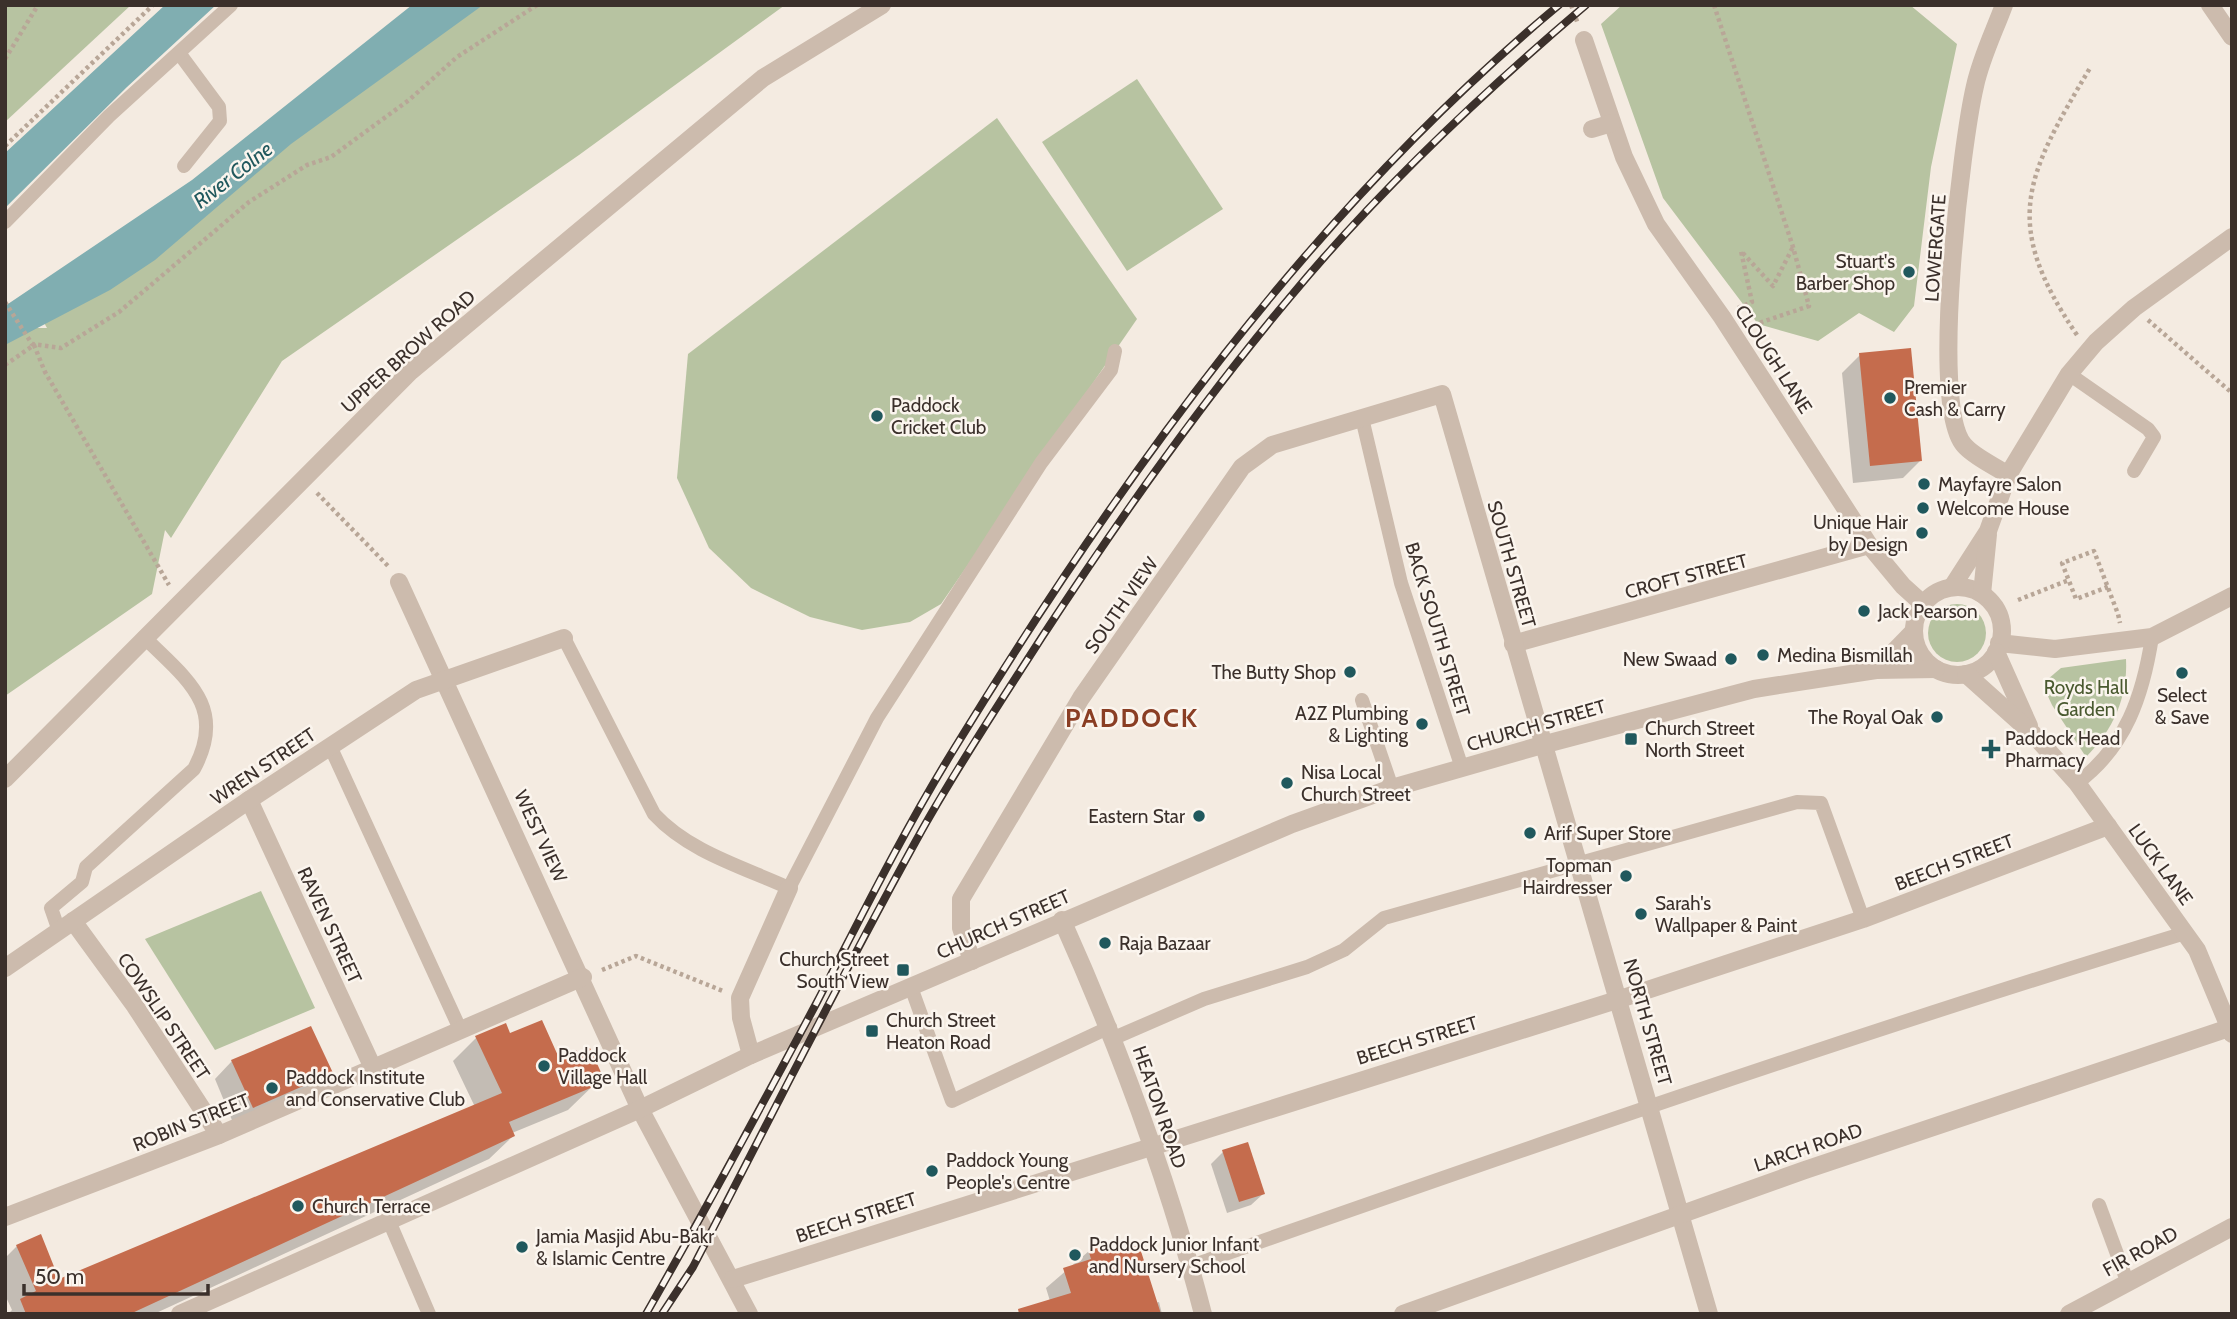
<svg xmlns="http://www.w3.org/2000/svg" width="2237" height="1319" viewBox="0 0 2237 1319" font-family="Cabin,sans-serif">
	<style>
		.green { fill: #b7c3a1 }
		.water { fill: #80aeb1 }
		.shadow { fill: #0003 }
		.building { fill: #c56c4d }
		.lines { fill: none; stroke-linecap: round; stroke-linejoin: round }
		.path { stroke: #b8a697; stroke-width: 4.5; stroke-dasharray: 3.5 3.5; stroke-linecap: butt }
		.service { stroke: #ccbbad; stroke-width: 14 }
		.minor { stroke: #ccbbad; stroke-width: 18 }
		.tertiary { stroke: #ccbbad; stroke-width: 18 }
		.rail-casing { stroke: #3b302b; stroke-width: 8 }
		.rail { stroke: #fbf5ee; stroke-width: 5; stroke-dasharray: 16; stroke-linecap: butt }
		.poi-dot { fill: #20585d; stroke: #fbf5ee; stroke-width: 2.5 }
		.labels { text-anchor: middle; stroke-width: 5; stroke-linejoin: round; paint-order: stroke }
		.street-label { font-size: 19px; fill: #3b302b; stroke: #fbf5ee }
		.poi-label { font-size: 19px; fill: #3b302b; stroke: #fbf5ee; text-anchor: start }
		.park-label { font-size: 19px; fill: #49592f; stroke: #fbf5ee }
		.water-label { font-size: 21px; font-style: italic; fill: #20585d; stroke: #fbf5ee }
		.district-label { font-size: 26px; font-weight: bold; letter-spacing: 2px; fill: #8a3e24; stroke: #fbf5ee }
	</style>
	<rect width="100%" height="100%" fill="#f4ebe1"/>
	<!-- green -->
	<g class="green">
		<path d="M5 5H131L5 122Z"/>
		<path d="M459 5H785L579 155 282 361 171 538 165 530 152 594 5 696V328H47L42 319Z"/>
		<path d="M1622 5H1910L1957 44 1931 167 1914 306 1894 332 1859 313 1818 341 1758 324 1663 198 1601 24Z"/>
		<path d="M1137 79 1223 209 1127 271 1042 142Z"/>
		<path d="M997 118 1137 319 941 604 910 622 862 630 810 617 751 588 709 548 677 478 688 354Z"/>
		<circle cx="1957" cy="633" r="29"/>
		<path d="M2126 659C2128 697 2113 730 2086 757L2052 705 2045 690 2048 679 2061 668Z"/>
		<path d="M261 891 315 1008 215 1050 145 939Z"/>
	</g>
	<!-- water -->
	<g class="water">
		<path d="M165 5H216L127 87 5 208V153Z"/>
		<path d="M412 5H483L291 144 155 260 110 290 5 345V306L192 180Z"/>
	</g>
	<!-- shadow -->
	<g class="shadow">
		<path d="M1860 355 1920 461 1903 478 1853 483 1842 373Z"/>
		<path d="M509 1036 601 1078 568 1110 512 1133 513 1136 489 1159 154 1314H8L12 1310 5 1295V1258L17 1246 40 1236 58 1282 475 1107 453 1061 476 1038Z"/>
		<path d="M232 1061 331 1073 313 1091 234 1125 215 1079Z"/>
		<path d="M1223 1152 1263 1194 1251 1205 1227 1213 1211 1164Z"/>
		<path d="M1089 1251 1111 1256 1155 1303 1159 1302 1162 1314H1032L1050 1301 1046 1288Z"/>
	</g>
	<!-- building -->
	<g class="building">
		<path d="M1911 348 1922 461 1870 466 1859 353Z"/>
		<path d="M542 1020 559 1058 576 1050 579 1054 590 1048 604 1079 592 1083 593 1087 509 1122 515 1136 130 1314H26L20 1299 36 1291 16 1245 41 1234 59 1279 502 1093 475 1036 506 1023 510 1033Z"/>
		<path d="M311 1026 333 1073 253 1108 231 1060Z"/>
		<path d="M1248 1142 1265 1194 1239 1202 1222 1150Z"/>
		<path d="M1109 1243 1112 1253 1139 1245 1161 1314H1019L1018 1309 1071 1293 1063 1268 1091 1259 1088 1249Z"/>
	</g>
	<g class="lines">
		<!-- path -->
		<g class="path">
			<path d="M1571 5 1578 24"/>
			<path d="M1714 5 1793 247 1809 306 1750 326"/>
			<path d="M5 59 38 5"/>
			<path d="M5 146 153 5"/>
			<path d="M5 302 32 344 61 348 119 312 249 202 307 165 331 157 409 100 457 57 537 5"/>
			<path d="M1738 308 1752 302 1741 251 1773 286 1793 247"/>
			<path d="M2148 320 2232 393"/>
			<path d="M2077 335C2000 222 2026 176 2090 68"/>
			<path d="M5 365 34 345 45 372 169 585"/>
			<path d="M317 493 389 567"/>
			<path d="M2108 587 2076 599 2062 563 2094 551 2118 614 2120 623"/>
			<path d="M2018 600 2069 580"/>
			<path d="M602 970 636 956 723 991"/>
		</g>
		<!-- service -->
		<g class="service">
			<path d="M179 53 219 107 220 121 184 166"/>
			<path d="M5 222 109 116 231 5"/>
			<path d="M2069 374 2148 429 2154 437 2134 471"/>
			<path d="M1362 418 1401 583 1462 768"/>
			<path d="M564 638 654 814C689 852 743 867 789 888L877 718 1041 463 1111 370 1115 351"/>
			<path d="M1362 700 1392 788"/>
			<path d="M330 746 460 1029"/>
			<path d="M2077 783C2126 747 2143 695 2152 637"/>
			<path d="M59 931 51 908 82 882 86 867 194 769C228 706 185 678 144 637"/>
			<path d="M911 987 952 1101 1110 1027"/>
			<path d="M1114 1038 1204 999 1307 967 1344 950 1384 918 1797 802 1821 803 1863 919"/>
			<path d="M2099 1205 2127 1281"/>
			<path d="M389 1221 429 1314"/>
			<path d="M1191 1266C1521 1150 1850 1035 2185 933"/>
		</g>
		<!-- minor -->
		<g class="minor">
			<path d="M2210 5 2232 37"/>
			<path d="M1584 40 1624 157 1656 224 1722 317 1869 545 1903 586 1923 604"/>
			<path d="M1592 129 1612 123"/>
			<path d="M399 582 640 1109 749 1314"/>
			<path d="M1999 643 2055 649 2152 637 2232 596"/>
			<path d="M1513 644 1869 545"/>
			<path d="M5 779 411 371 763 78 882 5"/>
			<path d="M249 800 373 1068"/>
			<path d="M73 921 135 1006 219 1135"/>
			<path d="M972 961 961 928V899L1081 698 1242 467 1272 445 1442 394 1709 1314"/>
			<path d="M5 968 249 800 416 690 564 638"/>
			<path d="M751 1055 741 1018 740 998 789 888"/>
			<path d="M5 1217 219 1135 583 977"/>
			<path d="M733 1279 1620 999 1863 919 2108 826"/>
			<path d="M1403 1314 1805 1170 2229 1028"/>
			<path d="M2069 1314 2232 1227"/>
		</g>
		<!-- tertiary -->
		<g class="tertiary">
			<path d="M2004 5C1994 32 1981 58 1975 86 1962 141 1929 406 1964 445 1974 457 1995 466 2008 475"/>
			<path d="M1952 587 1988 531 2008 475 2069 374 2096 342 2134 308 2232 237"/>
			<circle cx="1958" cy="631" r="44"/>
			<path d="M1982 594 1988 534"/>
			<path d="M1996 652 2029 726"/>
			<path d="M1876 670 1914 631"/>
			<path d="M1966 674 2033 734 2077 783 2197 950 2232 1034"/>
			<path d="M1062 920C1119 1047 1168 1179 1203 1314"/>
			<path d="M180 1314 640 1109 751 1055 1292 824 1392 788 1542 745 1754 689 1876 670 1936 669"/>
		</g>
		<defs>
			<g id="rail">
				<path d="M646 1314C705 1211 761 1107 817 1002 860 919 902 834 951 754 1119 479 1310 212 1559 5"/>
				<path d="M662 1314 693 1267C769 1121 842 974 922 830 959 764 1001 701 1042 637 1119 519 1200 404 1291 296 1379 190 1481 94 1586 5"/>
			</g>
		</defs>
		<!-- rail casing -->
		<use href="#rail" class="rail-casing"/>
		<!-- rail -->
		<use href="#rail" class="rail"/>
	</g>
	<!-- markers -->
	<g class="poi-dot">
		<circle cx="1909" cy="272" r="7"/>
		<circle cx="1890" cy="398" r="7"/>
		<circle cx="877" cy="416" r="7"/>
		<circle cx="1924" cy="484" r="7"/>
		<circle cx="1923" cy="508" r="7"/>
		<circle cx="1922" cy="533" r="7"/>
		<circle cx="1864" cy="611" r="7"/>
		<circle cx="1763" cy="655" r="7"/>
		<circle cx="1731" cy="659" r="7"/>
		<circle cx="1350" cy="672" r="7"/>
		<circle cx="2182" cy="673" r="7"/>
		<circle cx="1937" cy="717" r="7"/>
		<circle cx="1422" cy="724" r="7"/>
		<rect x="1624" y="732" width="14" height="14" rx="3.5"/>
		<path d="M1987.5 738.5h7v7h7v7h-7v7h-7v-7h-7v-7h7z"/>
		<circle cx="1287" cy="783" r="7"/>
		<circle cx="1199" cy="816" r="7"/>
		<circle cx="1530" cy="833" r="7"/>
		<circle cx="1626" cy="876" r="7"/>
		<circle cx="1641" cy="914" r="7"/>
		<circle cx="1105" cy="943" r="7"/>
		<rect x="896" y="963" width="14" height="14" rx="3.5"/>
		<rect x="865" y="1024" width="14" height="14" rx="3.5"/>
		<circle cx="544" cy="1066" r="7"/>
		<circle cx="272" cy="1088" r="7"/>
		<circle cx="932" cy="1171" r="7"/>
		<circle cx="298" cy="1206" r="7"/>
		<circle cx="522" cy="1247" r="7"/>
		<circle cx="1075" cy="1255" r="7"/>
	</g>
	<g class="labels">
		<!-- street labels -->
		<g class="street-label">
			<text transform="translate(1935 248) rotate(-86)" y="7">LOWERGATE</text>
			<text transform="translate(408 351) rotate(-42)" y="7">UPPER BROW ROAD</text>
			<text transform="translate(1774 359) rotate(57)" y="7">CLOUGH LANE</text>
			<text transform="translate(1512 564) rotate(74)" y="7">SOUTH STREET</text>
			<text transform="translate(1686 576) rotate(-15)" y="7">CROFT STREET</text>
			<text transform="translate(1121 605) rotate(-55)" y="7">SOUTH VIEW</text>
			<text transform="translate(1438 629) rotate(73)" y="7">BACK SOUTH STREET</text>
			<text transform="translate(1536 725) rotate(-16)" y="7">CHURCH STREET</text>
			<text transform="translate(263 766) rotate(-34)" y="7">WREN STREET</text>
			<text transform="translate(541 836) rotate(65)" y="7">WEST VIEW</text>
			<text transform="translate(1954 862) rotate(-21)" y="7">BEECH STREET</text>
			<text transform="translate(2161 864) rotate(54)" y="7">LUCK LANE</text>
			<text transform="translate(1003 924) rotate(-24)" y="7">CHURCH STREET</text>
			<text transform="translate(330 925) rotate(65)" y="7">RAVEN STREET</text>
			<text transform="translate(164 1016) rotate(56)" y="7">COWSLIP STREET</text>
			<text transform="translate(1648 1022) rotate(74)" y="7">NORTH STREET</text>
			<text transform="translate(1417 1040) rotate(-17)" y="7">BEECH STREET</text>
			<text transform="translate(1160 1107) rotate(71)" y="7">HEATON ROAD</text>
			<text transform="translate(191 1122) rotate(-22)" y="7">ROBIN STREET</text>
			<text transform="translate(1808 1147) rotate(-19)" y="7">LARCH ROAD</text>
			<text transform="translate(856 1217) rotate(-18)" y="7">BEECH STREET</text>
			<text transform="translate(2140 1251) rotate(-29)" y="7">FIR ROAD</text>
		</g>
		<!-- poi labels -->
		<g class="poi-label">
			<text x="1895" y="268" text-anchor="end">Stuart's<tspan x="1895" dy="22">Barber Shop</tspan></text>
			<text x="1904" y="394">Premier<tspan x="1904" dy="22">Cash &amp; Carry</tspan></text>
			<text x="891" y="412">Paddock<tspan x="891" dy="22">Cricket Club</tspan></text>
			<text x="1938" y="491">Mayfayre Salon</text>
			<text x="1937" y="515">Welcome House</text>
			<text x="1908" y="529" text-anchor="end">Unique Hair<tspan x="1908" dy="22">by Design</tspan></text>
			<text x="1878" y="618">Jack Pearson</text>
			<text x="1777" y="662">Medina Bismillah</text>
			<text x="1717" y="666" text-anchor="end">New Swaad</text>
			<text x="1336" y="679" text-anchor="end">The Butty Shop</text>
			<text x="2182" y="702" text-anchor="middle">Select<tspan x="2182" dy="22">&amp; Save</tspan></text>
			<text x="1408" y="720" text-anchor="end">A2Z Plumbing<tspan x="1408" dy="22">&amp; Lighting</tspan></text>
			<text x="1923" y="724" text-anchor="end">The Royal Oak</text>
			<text x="1645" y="735">Church Street<tspan x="1645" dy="22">North Street</tspan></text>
			<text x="2005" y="745">Paddock Head<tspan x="2005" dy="22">Pharmacy</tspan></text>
			<text x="1301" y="779">Nisa Local<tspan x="1301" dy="22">Church Street</tspan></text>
			<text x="1185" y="823" text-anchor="end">Eastern Star</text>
			<text x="1544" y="840">Arif Super Store</text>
			<text x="1612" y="872" text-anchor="end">Topman<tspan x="1612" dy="22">Hairdresser</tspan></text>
			<text x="1655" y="910">Sarah's<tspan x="1655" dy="22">Wallpaper &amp; Paint</tspan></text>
			<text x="1119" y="950">Raja Bazaar</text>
			<text x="889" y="966" text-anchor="end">Church Street<tspan x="889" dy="22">South View</tspan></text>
			<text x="886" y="1027">Church Street<tspan x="886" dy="22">Heaton Road</tspan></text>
			<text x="558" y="1062">Paddock<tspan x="558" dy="22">Village Hall</tspan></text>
			<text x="286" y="1084">Paddock Institute<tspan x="286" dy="22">and Conservative Club</tspan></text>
			<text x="946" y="1167">Paddock Young<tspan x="946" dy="22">People's Centre</tspan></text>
			<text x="312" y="1213">Church Terrace</text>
			<text x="536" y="1243">Jamia Masjid Abu-Bakr<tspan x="536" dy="22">&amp; Islamic Centre</tspan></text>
			<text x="1089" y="1251">Paddock Junior Infant<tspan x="1089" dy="22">and Nursery School</tspan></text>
		</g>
		<!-- park labels -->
		<g class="park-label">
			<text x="2086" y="694">Royds Hall<tspan x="2086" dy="22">Garden</tspan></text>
		</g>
		<!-- water labels -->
		<g class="water-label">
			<text transform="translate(233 175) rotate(-38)" y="7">River Colne</text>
		</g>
		<!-- district labels -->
		<g class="district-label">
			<text x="1132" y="727">PADDOCK</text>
		</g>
	</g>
	<!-- border -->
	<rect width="2237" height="1319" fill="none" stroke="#3b302b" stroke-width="14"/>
	<!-- scale -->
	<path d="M24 1284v10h184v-10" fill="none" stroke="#3b302b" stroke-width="3.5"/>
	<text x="35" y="1284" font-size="21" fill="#3b302b" stroke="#fbf5ee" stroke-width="5" paint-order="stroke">50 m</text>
</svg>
